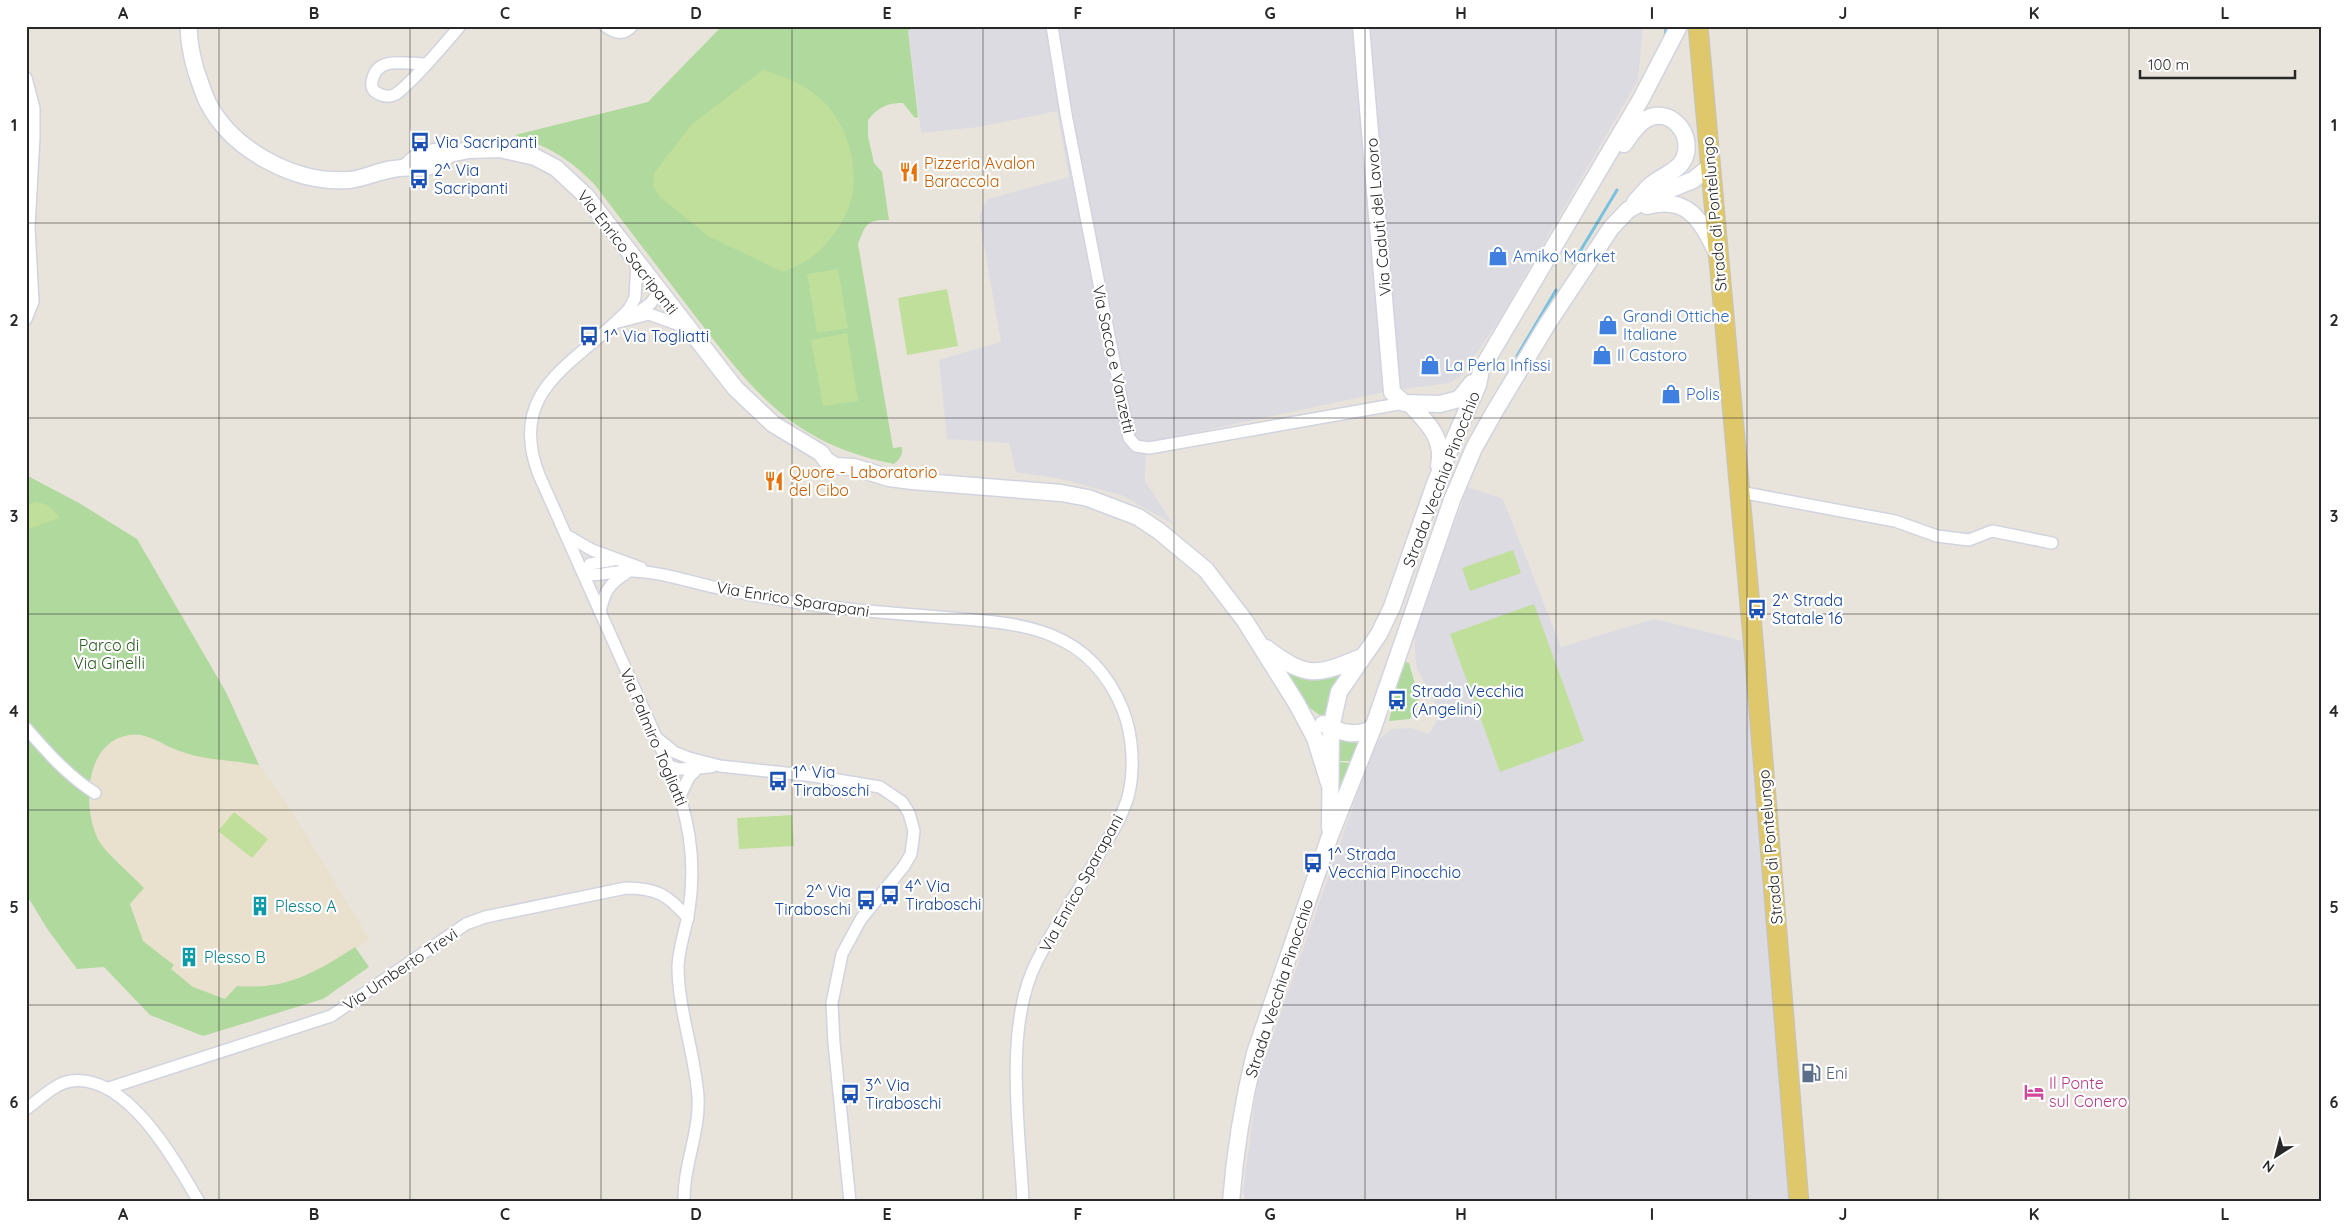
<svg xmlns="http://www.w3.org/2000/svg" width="2348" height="1228" viewBox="0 0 2348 1228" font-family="Quicksand,sans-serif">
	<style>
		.industrial { fill: #dddbe2 }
		.education { fill: #e9e1cd }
		.green { fill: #b0d99e }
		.pitch { fill: #bfdf9b }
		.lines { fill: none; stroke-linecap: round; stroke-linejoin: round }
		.stream { stroke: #7ac0df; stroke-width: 3 }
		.street-casing { stroke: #d1d3df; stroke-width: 14 }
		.secondary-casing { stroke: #d1d3df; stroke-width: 19 }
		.primary-casing { stroke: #c3c3c3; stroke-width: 21 }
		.street { stroke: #fff; stroke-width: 11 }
		.secondary { stroke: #fff; stroke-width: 16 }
		.primary { stroke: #dfc86b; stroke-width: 19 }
		.grid { fill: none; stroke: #282828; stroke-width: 1; stroke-opacity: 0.55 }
		.labels { text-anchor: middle; stroke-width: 4.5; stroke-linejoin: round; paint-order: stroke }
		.transit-label { font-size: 16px; fill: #164399; stroke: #fff; text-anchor: start }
		.food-label { font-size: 16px; fill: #c56008; stroke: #fff; text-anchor: start }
		.street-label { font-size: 16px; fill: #282828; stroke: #fff }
		.shop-label { font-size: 16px; fill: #366cbe; stroke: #fff; text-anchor: start }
		.park-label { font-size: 16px; fill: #2b5b22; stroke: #fff }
		.culture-label { font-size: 16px; fill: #0d838f; stroke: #fff; text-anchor: start }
		.service-label { font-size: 16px; fill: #4e5e75; stroke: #fff; text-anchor: start }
		.hotel-label { font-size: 16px; fill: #b23c85; stroke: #fff; text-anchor: start }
		.neatline { fill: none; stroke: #282828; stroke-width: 2 }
		.grid-label { font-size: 16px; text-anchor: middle; font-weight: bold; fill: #282828 }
	</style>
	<rect width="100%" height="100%" fill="#e9e4db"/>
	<!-- industrial -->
	<g class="industrial">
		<path d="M915 26H1643L1638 80 1501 317 1461 376 1449 383 1389 391 1146 443 1145 481 1173 524 1121 495 1061 479 1016 472 1009 443 947 439 939 360 1001 342 979 217 983 207 988 199 1069 177 1057 111 979 127 921 133 908 31Z"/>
		<path d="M1468 487 1503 499 1561 647 1654 619 1743 641 1790 1202H1245L1243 1191 1258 1078 1375 743 1391 729 1411 728 1429 734 1441 715 1417 669 1415 653V628Z"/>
	</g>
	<!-- education -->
	<path class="education" d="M130 734 149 737 185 753 259 765 284 799 370 940 317 972 290 981 256 988 237 986 225 1000 193 987 171 969 174 965 143 941 130 904 144 888 100 843 93 828 91 814V774L98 755 114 739Z"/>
	<!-- green -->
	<g class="green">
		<path d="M722 26H915L908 31 918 117 915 118 903 103C887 103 879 107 868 120V136L874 163 882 172 889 220C867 219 865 225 858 244L893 448 902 447C903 455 900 459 894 464 788 443 751 388 689 308 658 267 626 226 595 185 566 156 552 149 515 135L648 102Z"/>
		<path d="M26 475 79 503 137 539 226 692 259 765C231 760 198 760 172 748 159 742 144 732 129 735 84 742 82 809 99 841 107 854 133 876 144 888L130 904 143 941 174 965 171 969 193 987 225 999 237 986C286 990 315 973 355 947L369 967 323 999 203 1036 150 1015 104 967 77 969 48 930 26 894Z"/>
		<path d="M1406 662 1409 663 1419 698 1410 719 1389 721 1403 663Z"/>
		<path d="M1281 667 1342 671 1328 700 1325 719 1310 708Z"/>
		<path d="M1335 740 1359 743 1352 761H1337Z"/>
		<path d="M1337 762 1351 763 1338 797Z"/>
	</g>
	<!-- pitch -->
	<g class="pitch">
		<path d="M763 70C783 76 801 83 817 96 845 117 859 163 852 196 848 217 830 243 813 256 805 263 793 267 783 272L708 236 660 197 653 186 654 173 692 124Z"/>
		<path d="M838 269 848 328 817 333 807 274Z"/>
		<path d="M947 289 958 346 907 355 898 298Z"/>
		<path d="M847 333 858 401 823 406 811 340Z"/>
		<path d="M36 502C48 504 53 508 59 518L26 530V506Z"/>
		<path d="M1513 550 1521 573 1470 591 1462 568Z"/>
		<path d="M1534 604 1584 741 1500 772 1450 634Z"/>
		<path d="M234 812 268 839 252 858 218 831Z"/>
		<path d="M792 815 794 846 739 849 737 818Z"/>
	</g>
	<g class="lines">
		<!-- stream -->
		<g class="stream">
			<path d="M1665 39 1666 26"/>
			<path d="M1573 263 1617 190"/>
			<path d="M1517 356 1556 290"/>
		</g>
		<defs>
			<g id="street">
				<path d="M605 26C615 33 623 36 632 26"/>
				<path d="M1052 26 1066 114 1129 438 1136 446 1149 448 1404 403"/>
				<path d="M426 64C405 64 376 55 372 82 371 88 373 91 379 94 383 96 389 97 394 95 407 89 448 40 460 26"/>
				<path d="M26 78 34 108V137L29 227 33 302 26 319"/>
				<path d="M637 261 635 298 629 309C579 363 505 387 539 475L669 766C688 814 697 858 689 910 686 928 679 947 678 966 678 1010 695 1053 698 1097 700 1133 683 1166 684 1202"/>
				<path d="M633 316 651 303 659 291"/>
				<path d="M618 322 649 314 688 328"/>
				<path d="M1740 492 1895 521 1937 536 1969 540 1992 531 2052 543"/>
				<path d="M566 535 592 550 641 568"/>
				<path d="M584 575C602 576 617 570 633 571 659 572 684 580 709 586 749 595 789 602 829 607 866 611 902 614 939 617 1018 623 1089 625 1123 710 1133 736 1135 770 1128 797 1122 817 1111 834 1101 851 1080 888 1056 924 1037 961 1003 1027 1020 1130 1023 1202"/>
				<path d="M584 575 590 564 613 560"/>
				<path d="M600 612C604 594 608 584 625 574"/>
				<path d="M26 728C47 752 68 776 95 793"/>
				<path d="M658 739 674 752 689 758 720 766 814 776 880 787 902 802 909 813 914 831 911 854 904 866 861 919 842 954 832 1003 834 1043 850 1202"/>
				<path d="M669 766 679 769 711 767"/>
				<path d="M681 794 689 777 698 768"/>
				<path d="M109 1088 331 1016 466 924 485 917 626 888C657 888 668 895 688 918"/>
				<path d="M26 1109C39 1100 55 1083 71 1081 127 1073 176 1162 199 1202"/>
			</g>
			<g id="secondary">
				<path d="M189 26C188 41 192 57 196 71 200 82 203 93 208 103 233 151 296 184 349 180 363 179 378 171 393 169 420 164 426 175 449 154"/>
				<path d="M1361 26 1392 392 1404 403 1440 404 1459 399 1472 383"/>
				<path d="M1624 144C1632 133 1641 118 1655 116 1678 113 1693 140 1684 159 1678 172 1661 176 1651 185 1645 190 1640 197 1635 202"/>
				<path d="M407 166 419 155 434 152 449 154 469 150 500 149 535 157 556 168 586 196 735 388 773 424 821 453 826 460 835 466 854 467 889 478 912 481 1061 493 1088 498 1138 517 1159 531 1206 570 1245 621 1297 704 1315 738 1329 783"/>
				<path d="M1647 206C1689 195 1701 221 1717 253"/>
				<path d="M1410 404C1427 422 1445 439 1439 466"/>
				<path d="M1266 648C1307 679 1316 676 1362 657"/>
				<path d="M1323 724C1340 732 1355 738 1373 728"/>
				<path d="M1330 828 1331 728 1339 692 1379 634 1392 607 1436 481 1478 385 1481 370 1641 99 1679 26"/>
				<path d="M1231 1202C1235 1151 1243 1102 1255 1053L1330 836 1373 728 1452 500 1474 448 1496 409 1548 323 1611 228 1628 210 1649 198 1693 180 1711 166"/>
			</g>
			<path id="primary" d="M1698 26 1754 650 1799 1202"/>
		</defs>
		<!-- street casing -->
		<use href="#street" class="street-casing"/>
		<!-- secondary casing -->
		<use href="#secondary" class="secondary-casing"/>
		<!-- primary casing -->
		<use href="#primary" class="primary-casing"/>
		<!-- street -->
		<use href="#street" class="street"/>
		<!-- secondary -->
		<use href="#secondary" class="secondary"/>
		<!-- primary -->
		<use href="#primary" class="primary"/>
	</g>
	<!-- grid -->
	<path class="grid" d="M219 26V1202M410 26V1202M601 26V1202M792 26V1202M983 26V1202M1174 26V1202M1365 26V1202M1556 26V1202M1747 26V1202M1938 26V1202M2129 26V1202M26 223H2322M26 418H2322M26 614H2322M26 810H2322M26 1005H2322"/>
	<!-- icons -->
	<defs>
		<symbol id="bus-bare" viewBox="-9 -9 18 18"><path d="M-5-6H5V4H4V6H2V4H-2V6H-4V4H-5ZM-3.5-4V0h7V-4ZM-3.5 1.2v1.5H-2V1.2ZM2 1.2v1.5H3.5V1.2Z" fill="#1a4fb4" stroke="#fff" stroke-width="2.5" paint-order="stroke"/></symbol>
		<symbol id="restaurant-bare" viewBox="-9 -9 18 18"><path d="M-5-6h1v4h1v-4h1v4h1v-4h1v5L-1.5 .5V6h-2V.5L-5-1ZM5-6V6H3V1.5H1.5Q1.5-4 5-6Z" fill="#e8710a" stroke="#fff" stroke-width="2.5" paint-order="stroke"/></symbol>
		<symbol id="shop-bare" viewBox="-9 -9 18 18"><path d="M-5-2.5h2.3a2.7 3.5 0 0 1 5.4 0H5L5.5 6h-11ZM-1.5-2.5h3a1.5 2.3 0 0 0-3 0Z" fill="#3f7fe0" stroke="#fff" stroke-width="2.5" paint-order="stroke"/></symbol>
		<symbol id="building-bare" viewBox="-9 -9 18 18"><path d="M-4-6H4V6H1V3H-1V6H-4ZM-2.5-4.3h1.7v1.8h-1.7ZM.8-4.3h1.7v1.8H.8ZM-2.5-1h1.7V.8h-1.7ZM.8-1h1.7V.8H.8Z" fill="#0f9aa8" stroke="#fff" stroke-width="2.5" paint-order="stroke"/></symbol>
		<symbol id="fuel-bare" viewBox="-9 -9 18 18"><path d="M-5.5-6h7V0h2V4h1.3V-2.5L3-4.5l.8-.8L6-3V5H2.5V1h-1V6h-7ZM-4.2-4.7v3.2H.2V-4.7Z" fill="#5c6f8a" stroke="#fff" stroke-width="2.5" paint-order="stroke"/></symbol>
		<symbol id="hotel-bare" viewBox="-9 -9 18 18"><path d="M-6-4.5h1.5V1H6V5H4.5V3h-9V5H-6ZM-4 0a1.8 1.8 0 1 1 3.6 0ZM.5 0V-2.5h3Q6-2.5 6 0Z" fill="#d1479c" stroke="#fff" stroke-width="2.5" paint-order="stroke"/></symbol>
	</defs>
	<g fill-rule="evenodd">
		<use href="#bus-bare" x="406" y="128" width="28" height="28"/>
		<use href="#restaurant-bare" x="895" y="158" width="28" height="28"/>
		<use href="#bus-bare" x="405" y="165" width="28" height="28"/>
		<use href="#shop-bare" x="1484" y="242" width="28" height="28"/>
		<use href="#shop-bare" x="1594" y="311" width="28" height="28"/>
		<use href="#bus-bare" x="575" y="322" width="28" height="28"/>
		<use href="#shop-bare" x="1588" y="341" width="28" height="28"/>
		<use href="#shop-bare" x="1416" y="351" width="28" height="28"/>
		<use href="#shop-bare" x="1657" y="380" width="28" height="28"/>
		<use href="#restaurant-bare" x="760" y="467" width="28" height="28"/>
		<use href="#bus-bare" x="1743" y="595" width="28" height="28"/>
		<use href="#bus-bare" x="1383" y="686" width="28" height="28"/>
		<use href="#bus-bare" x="764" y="767" width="28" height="28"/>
		<use href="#bus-bare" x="1299" y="849" width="28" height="28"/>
		<use href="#bus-bare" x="876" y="881" width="28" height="28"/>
		<use href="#bus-bare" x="852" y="886" width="28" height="28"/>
		<use href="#building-bare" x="246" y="892" width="28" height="28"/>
		<use href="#building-bare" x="175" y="943" width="28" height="28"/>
		<use href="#fuel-bare" x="1797" y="1059" width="28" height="28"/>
		<use href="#hotel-bare" x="2020" y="1078" width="28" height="28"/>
		<use href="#bus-bare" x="836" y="1080" width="28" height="28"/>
	</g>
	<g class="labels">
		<!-- transit labels -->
		<g class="transit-label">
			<text x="435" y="148">Via Sacripanti</text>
			<text x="434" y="176">2^ Via<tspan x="434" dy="18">Sacripanti</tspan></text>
			<text x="604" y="342">1^ Via Togliatti</text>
			<text x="1772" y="606">2^ Strada<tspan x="1772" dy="18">Statale 16</tspan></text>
			<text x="1412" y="697">Strada Vecchia<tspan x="1412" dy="18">(Angelini)</tspan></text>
			<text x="793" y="778">1^ Via<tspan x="793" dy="18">Tiraboschi</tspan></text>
			<text x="1328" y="860">1^ Strada<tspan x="1328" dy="18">Vecchia Pinocchio</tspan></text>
			<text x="905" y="892">4^ Via<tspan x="905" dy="18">Tiraboschi</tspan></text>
			<text x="851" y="897" text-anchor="end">2^ Via<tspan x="851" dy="18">Tiraboschi</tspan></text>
			<text x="865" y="1091">3^ Via<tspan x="865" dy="18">Tiraboschi</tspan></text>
		</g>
		<!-- food labels -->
		<g class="food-label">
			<text x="924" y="169">Pizzeria Avalon<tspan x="924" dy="18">Baraccola</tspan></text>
			<text x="789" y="478">Quore - Laboratorio<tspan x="789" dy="18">del Cibo</tspan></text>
		</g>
		<!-- street labels -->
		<g class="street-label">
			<text transform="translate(1714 214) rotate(-95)" y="6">Strada di Pontelungo</text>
			<text transform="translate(1378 217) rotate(-95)" y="6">Via Caduti del Lavoro</text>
			<text transform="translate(628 252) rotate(52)" y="6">Via Enrico Sacripanti</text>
			<text transform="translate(1114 359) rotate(78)" y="6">Via Sacco e Vanzetti</text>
			<text transform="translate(1441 479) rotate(-69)" y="6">Strada Vecchia Pinocchio</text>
			<text transform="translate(793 599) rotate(9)" y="6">Via Enrico Sparapani</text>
			<text transform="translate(654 737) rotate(67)" y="6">Via Palmiro Togliatti</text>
			<text transform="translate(1770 847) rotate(-95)" y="6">Strada di Pontelungo</text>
			<text transform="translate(1081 883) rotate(-61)" y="6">Via Enrico Sparapani</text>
			<text transform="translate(400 969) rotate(-34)" y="6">Via Umberto Trevi</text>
			<text transform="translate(1279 988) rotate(-72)" y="6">Strada Vecchia Pinocchio</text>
		</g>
		<!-- shop labels -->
		<g class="shop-label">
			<text x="1513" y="262">Amiko Market</text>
			<text x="1623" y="322">Grandi Ottiche<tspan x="1623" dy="18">Italiane</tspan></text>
			<text x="1617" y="361">Il Castoro</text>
			<text x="1445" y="371">La Perla Infissi</text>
			<text x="1686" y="400">Polis</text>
		</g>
		<!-- park labels -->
		<g class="park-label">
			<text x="109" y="651">Parco di<tspan x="109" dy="18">Via Ginelli</tspan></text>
		</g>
		<!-- culture labels -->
		<g class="culture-label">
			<text x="275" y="912">Plesso A</text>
			<text x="204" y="963">Plesso B</text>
		</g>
		<!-- service labels -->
		<g class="service-label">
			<text x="1826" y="1079">Eni</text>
		</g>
		<!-- hotel labels -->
		<g class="hotel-label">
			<text x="2049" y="1089">Il Ponte<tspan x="2049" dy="18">sul Conero</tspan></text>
		</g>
	</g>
	<!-- border -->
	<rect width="2348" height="1228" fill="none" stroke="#ffffff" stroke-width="55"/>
	<!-- north arrow -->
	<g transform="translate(2276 1156) rotate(216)" stroke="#ffffff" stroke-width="4" paint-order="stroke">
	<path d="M0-4L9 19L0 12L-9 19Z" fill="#282828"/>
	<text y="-8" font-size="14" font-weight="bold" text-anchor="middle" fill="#282828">N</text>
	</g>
	<!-- scale -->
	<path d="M2140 70v8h155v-8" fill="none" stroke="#282828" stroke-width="2.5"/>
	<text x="2148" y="70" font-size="15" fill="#282828" stroke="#ffffff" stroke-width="4" paint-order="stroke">100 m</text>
	<rect x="28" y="28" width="2292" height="1172" class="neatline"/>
	<g class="grid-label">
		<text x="123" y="19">A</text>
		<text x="314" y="19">B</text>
		<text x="505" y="19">C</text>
		<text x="696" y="19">D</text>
		<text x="887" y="19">E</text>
		<text x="1078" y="19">F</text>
		<text x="1270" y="19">G</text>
		<text x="1461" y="19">H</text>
		<text x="1652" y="19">I</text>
		<text x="1843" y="19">J</text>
		<text x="2034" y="19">K</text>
		<text x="2225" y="19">L</text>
		<text x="14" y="131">1</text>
		<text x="2334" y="131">1</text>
		<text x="14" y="326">2</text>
		<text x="2334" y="326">2</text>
		<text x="14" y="522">3</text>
		<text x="2334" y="522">3</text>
		<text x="14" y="717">4</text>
		<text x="2334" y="717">4</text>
		<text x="14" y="913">5</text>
		<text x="2334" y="913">5</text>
		<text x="14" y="1108">6</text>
		<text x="2334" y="1108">6</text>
		<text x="123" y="1220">A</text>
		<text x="314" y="1220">B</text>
		<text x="505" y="1220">C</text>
		<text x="696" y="1220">D</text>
		<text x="887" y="1220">E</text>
		<text x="1078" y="1220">F</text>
		<text x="1270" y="1220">G</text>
		<text x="1461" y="1220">H</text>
		<text x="1652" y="1220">I</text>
		<text x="1843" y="1220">J</text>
		<text x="2034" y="1220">K</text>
		<text x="2225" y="1220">L</text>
	</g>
</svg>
